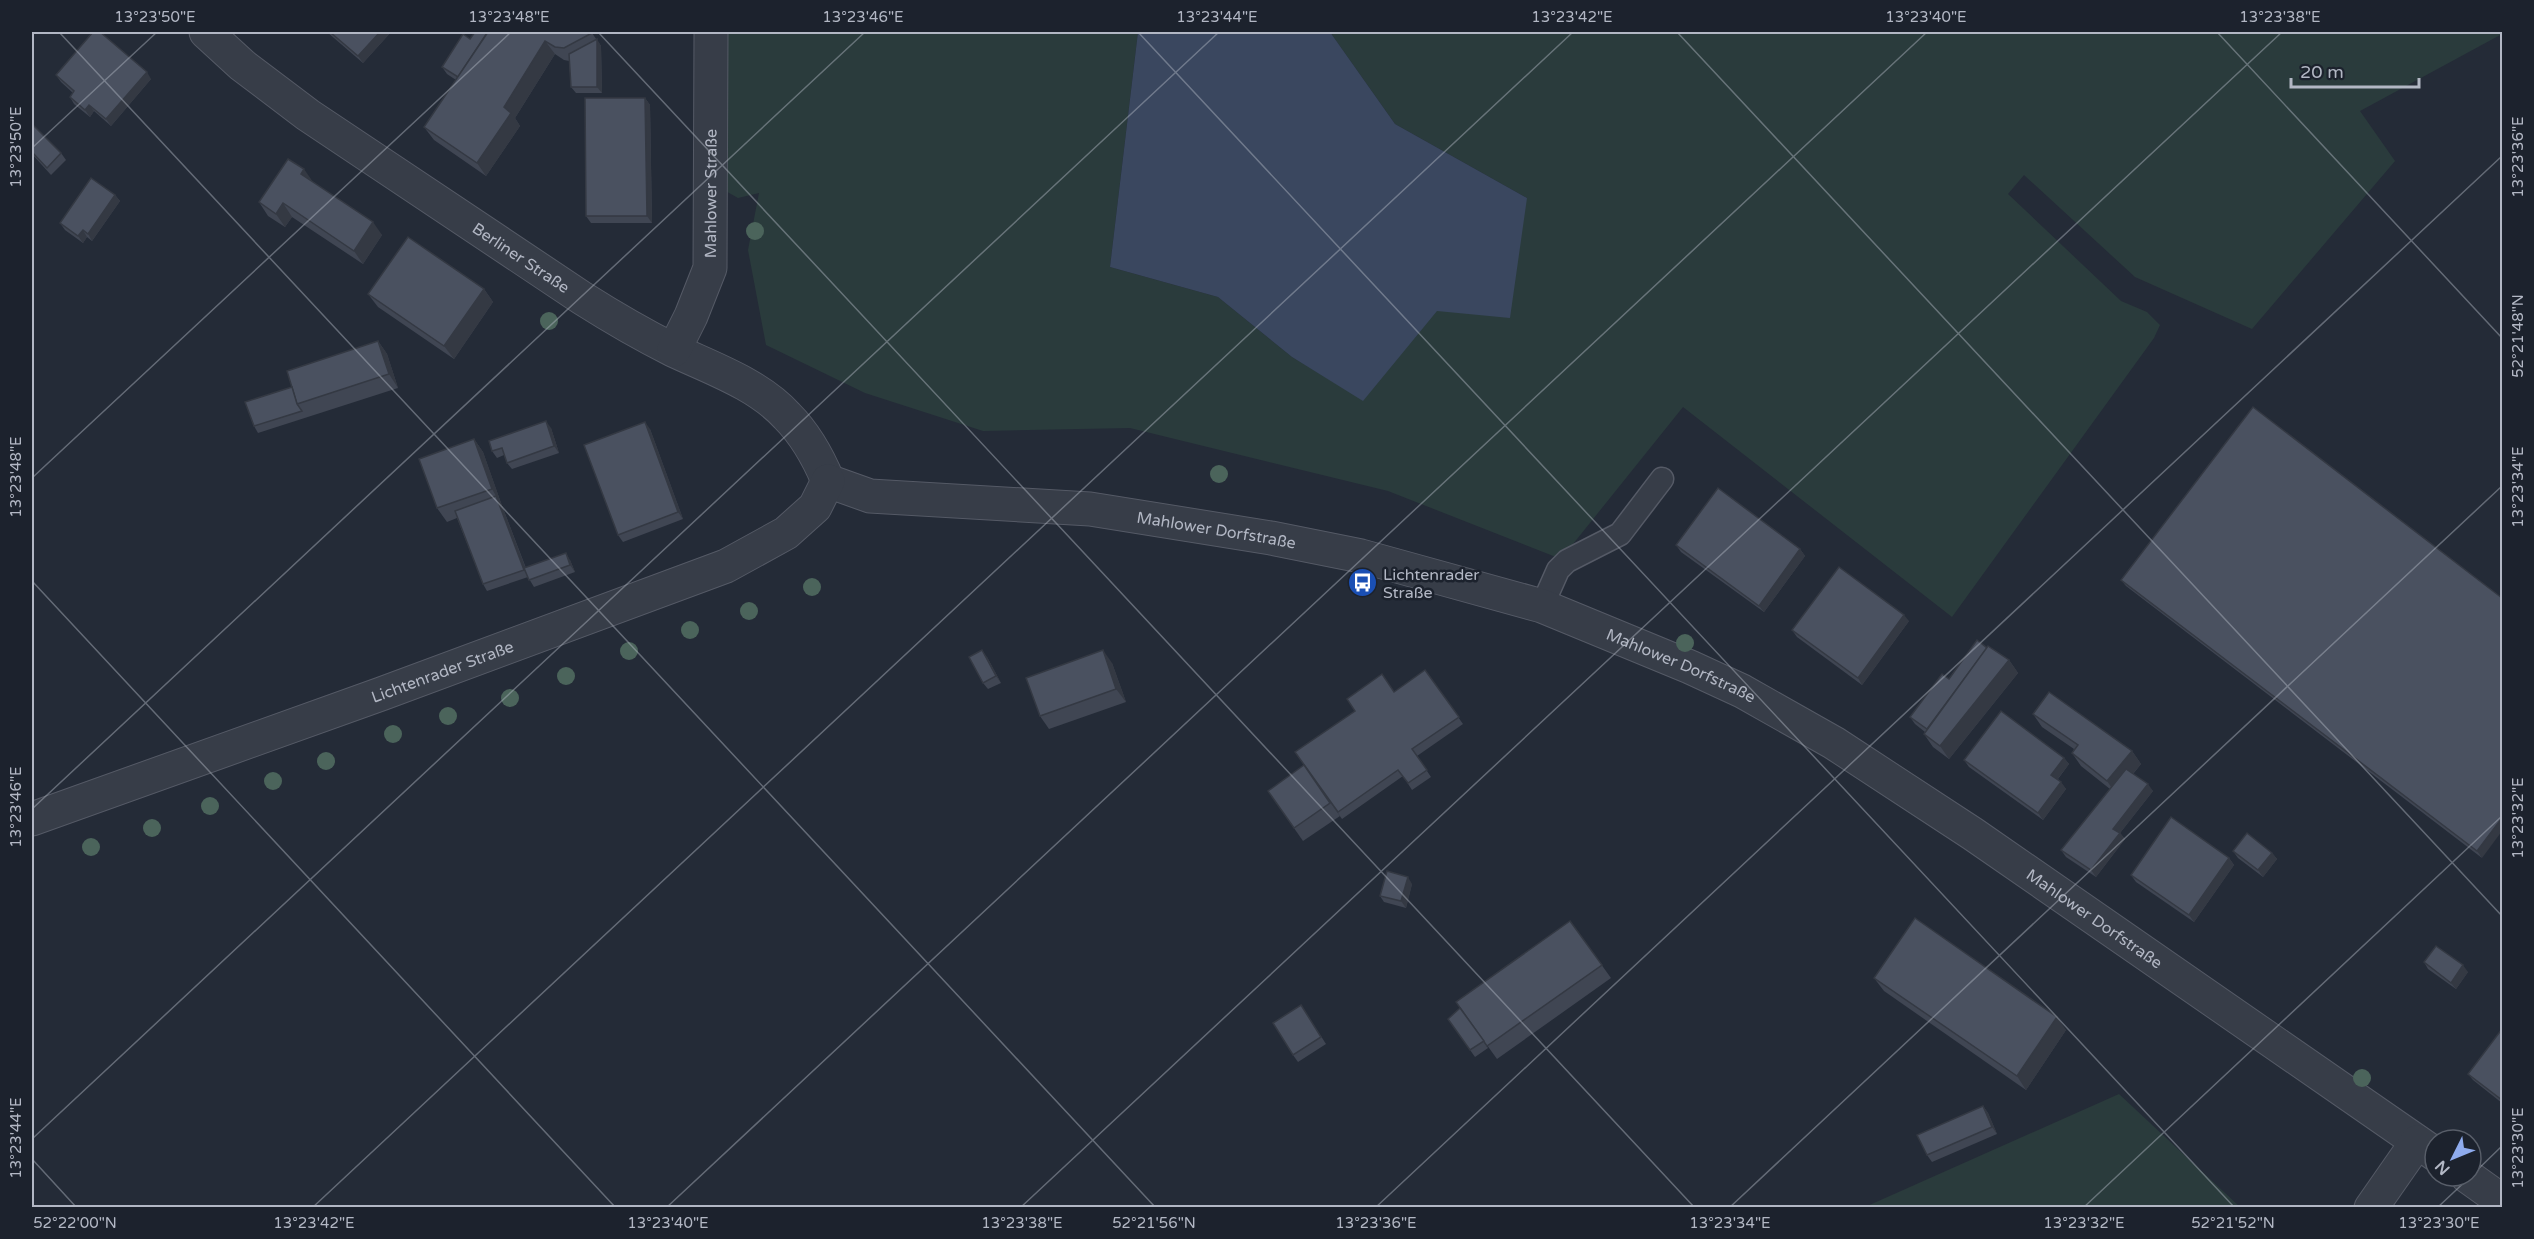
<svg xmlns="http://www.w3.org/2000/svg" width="2534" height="1239" viewBox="0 0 2534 1239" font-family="'Varela Round',sans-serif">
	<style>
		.green { fill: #2a3b3c }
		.water { fill: #3a475f }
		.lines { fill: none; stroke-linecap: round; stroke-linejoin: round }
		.service-casing { stroke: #555a66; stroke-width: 25 }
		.minor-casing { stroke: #555a66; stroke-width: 35 }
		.service { stroke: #373d48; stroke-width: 22 }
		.minor { stroke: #373d48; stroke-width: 33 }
		.tree { fill: #4b645b }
		.wall { fill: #404653 }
		.shaded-wall { fill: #343943 }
		.building { fill: #4a5160; stroke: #343943; stroke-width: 1.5 }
		.ticks { fill: none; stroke: #b2b7c4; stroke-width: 1.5; stroke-opacity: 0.45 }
		.labels { text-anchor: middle; stroke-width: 5; stroke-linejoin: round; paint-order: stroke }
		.street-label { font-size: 16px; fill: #b2b7c4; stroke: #1c222d }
		.poi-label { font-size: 16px; fill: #b2b7c4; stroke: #1c222d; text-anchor: start }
		.neatline { fill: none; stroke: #b2b7c4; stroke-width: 2 }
		.ticks-label { font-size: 15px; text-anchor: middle; fill: #b2b7c4 }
	</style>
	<rect width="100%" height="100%" fill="#242b37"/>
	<!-- green -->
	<g class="green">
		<path d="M725 32H1138L1110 267 1218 297 1292 357 1363 400 1527 198 1395 124 1330 32H2502V34L2360 111 2395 161 2252 329 2135 277 2024 175 2008 194 2121 301 2147 312 2160 325 2154 338 1952 617 1683 407 1561 559 1388 491 1130 428 983 431 865 393 766 345 748 250 759 193 738 198 722 189Z"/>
		<path d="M2119 1094 2240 1207H1865Z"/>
	</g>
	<!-- water -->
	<path class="water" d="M1138 32H1330L1395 124 1527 198 1510 318 1437 311 1363 401 1292 357 1218 297 1110 267Z"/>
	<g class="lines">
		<defs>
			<path id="service" d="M1542 606 1558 570 1567 561 1620 534 1662 479"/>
			<g id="minor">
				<path id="s1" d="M206 32 242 65 308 115 582 298C612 317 641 334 673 350 711 368 758 384 787 416 806 435 818 457 828 481"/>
				<path id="s2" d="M674 350 691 316 710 268 711 32"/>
				<path id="s3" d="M828 481 870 496 1090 509 1271 538 1361 556 1542 606 1690 667 1742 691 1834 743 1973 834 2435 1154"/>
				<path id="s4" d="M32 819 381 694 726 566 786 533 815 507 828 481"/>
				<path d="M2467 1176 2502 1201"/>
				<path d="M2371 1208 2417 1142"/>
			</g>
		</defs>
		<!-- service casing -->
		<use href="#service" class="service-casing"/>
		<!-- minor casing -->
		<use href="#minor" class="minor-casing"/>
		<!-- service -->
		<use href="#service" class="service"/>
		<!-- minor -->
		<use href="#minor" class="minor"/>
	</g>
	<!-- trees -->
	<g class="tree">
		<circle cx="755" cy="231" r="9"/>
		<circle cx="549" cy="321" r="9"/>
		<circle cx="1219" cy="474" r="9"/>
		<circle cx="812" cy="587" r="9"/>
		<circle cx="749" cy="611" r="9"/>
		<circle cx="690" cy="630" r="9"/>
		<circle cx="1685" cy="643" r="9"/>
		<circle cx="629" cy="651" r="9"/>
		<circle cx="566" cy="676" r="9"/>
		<circle cx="510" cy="698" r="9"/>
		<circle cx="448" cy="716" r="9"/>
		<circle cx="393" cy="734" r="9"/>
		<circle cx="326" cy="761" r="9"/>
		<circle cx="273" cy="781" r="9"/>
		<circle cx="210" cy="806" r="9"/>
		<circle cx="152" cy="828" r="9"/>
		<circle cx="91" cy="847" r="9"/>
		<circle cx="2362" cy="1078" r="9"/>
	</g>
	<!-- wall -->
	<g class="wall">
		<path d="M327 32H391L363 63Z"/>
		<path d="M487 33H592L601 46 602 93H576L571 87 569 61 564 60 555 54 515 118 520 126 486 176 434 140 424 127 456 80 447 74 442 67 470 39Z"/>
		<path d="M56 75 151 79 111 126 94 111 90 117 74 104 70 97 73 93 61 82Z"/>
		<path d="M645 98 650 105 652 223H591L586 216Z"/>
		<path d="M32 124 61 153 66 160 51 175 32 154Z"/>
		<path d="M312 181 382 235 363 264 292 217 285 227 268 216 259 202Z"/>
		<path d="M115 195 120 201 92 241 87 237 83 243 65 230 60 223Z"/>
		<path d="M484 289 493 302 454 359 378 307 368 294Z"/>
		<path d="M378 341 387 354 398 388 258 433 254 426 292 387Z"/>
		<path d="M2253 407 2482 858 2126 586 2121 580Z"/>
		<path d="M551 428 559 453 512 469 507 463 504 455 497 458 492 451Z"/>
		<path d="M650 429 683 519 623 542 618 535Z"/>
		<path d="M474 439 483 452 501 503 526 568 570 560 575 572 534 587 528 577 487 591 483 584 457 518 447 522 437 508Z"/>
		<path d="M1676 545 1800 549 1805 556 1764 612 1681 552Z"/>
		<path d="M1909 621 1862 685 1797 637 1792 630Z"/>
		<path d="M1987 648 2009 660 2018 673 1949 759 1933 747 1924 734 1925 732 1915 724 1910 717 1949 679Z"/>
		<path d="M987 657 1001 683 988 689 983 683Z"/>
		<path d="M1112 663 1126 702 1049 729 1040 716Z"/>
		<path d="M1425 670 1463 724 1417 756 1431 777 1412 790 1403 776 1342 819 1295 752 1394 692Z"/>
		<path d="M2033 714 2132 751 2141 764 2133 774 2153 791 2120 833 2125 839 2096 877 2066 857 2061 850 2110 789 2081 766 2072 753 2074 749 2042 727Z"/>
		<path d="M2064 758 2069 764 2058 779 2066 789 2043 820 1969 767 1964 760Z"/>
		<path d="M1304 765 1340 816 1303 841 1268 791Z"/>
		<path d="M2233 851 2272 853 2277 859 2263 877 2238 858Z"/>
		<path d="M2229 858 2234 865 2194 922 2136 882 2131 875Z"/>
		<path d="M1412 884 1406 908 1384 902 1380 896Z"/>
		<path d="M1570 921 1611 978 1497 1059 1466 1016 1488 1048 1475 1057 1448 1019Z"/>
		<path d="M2424 962 2468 972 2456 989 2428 969Z"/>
		<path d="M1874 978 2066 1030 2026 1090 1884 991Z"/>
		<path d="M1301 1005 1326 1044 1298 1062 1293 1055Z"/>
		<path d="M2502 1029V1103L2473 1080 2468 1074Z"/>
		<path d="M1983 1106 1988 1113 1997 1134 1932 1162 1927 1155Z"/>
	</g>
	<!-- shaded-wall -->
	<g class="shaded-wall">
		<path d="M380 32H391L363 63 358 56Z"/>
		<path d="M597 39 601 46 602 93 597 87Z"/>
		<path d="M545 41 555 54 515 118 520 126 486 176 477 163 504 107Z"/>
		<path d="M147 72 151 79 111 126 106 119Z"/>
		<path d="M645 98 650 105 652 223 647 216Z"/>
		<path d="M89 105 94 111 90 117 85 110Z"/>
		<path d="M304 169 313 182 301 174Z"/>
		<path d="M115 195 120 201 92 241 88 234Z"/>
		<path d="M283 203 292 217 285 227 276 214Z"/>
		<path d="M373 222 382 235 363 264 354 251Z"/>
		<path d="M83 230 87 237 83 243 78 236Z"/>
		<path d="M484 289 493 302 454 359 444 346Z"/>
		<path d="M378 341 387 354 398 388 389 374Z"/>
		<path d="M546 421 551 428 559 453 554 446Z"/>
		<path d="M645 422 650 429 683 519 678 512Z"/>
		<path d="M474 439 483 452 501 503 529 577 524 570 496 496 492 489Z"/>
		<path d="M1800 549 1805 556 1764 612 1759 606Z"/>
		<path d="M566 553 570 560 575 572 570 565Z"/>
		<path d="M1904 615 1909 621 1862 685 1858 678Z"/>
		<path d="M982 650 987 657 1001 683 996 676Z"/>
		<path d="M1103 650 1112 663 1126 702 1116 689Z"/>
		<path d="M2009 660 2018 673 1949 759 1940 746Z"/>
		<path d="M2132 751 2141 764 2116 794 2107 781Z"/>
		<path d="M2064 758 2069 764 2056 781 2051 775Z"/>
		<path d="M2061 782 2066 789 2043 820 2038 813Z"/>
		<path d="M2148 784 2153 791 2120 833 2125 839 2096 877 2091 870 2113 829Z"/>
		<path d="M2502 818V831L2482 858 2477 851Z"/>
		<path d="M2272 853 2277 859 2263 877 2258 870Z"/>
		<path d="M2229 858 2234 865 2194 922 2189 915Z"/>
		<path d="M1408 877 1412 884 1406 908 1401 901Z"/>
		<path d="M2463 965 2468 972 2456 989 2451 983Z"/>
		<path d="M2057 1017 2066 1030 2026 1090 2017 1076Z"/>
		<path d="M1983 1106 1988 1113 1997 1134 1992 1127Z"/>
	</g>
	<!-- building -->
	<g class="building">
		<path d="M93 32H100L147 72 106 119 89 105 85 110 70 97 74 91 56 75Z"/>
		<path d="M330 32H380L358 56Z"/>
		<path d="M475 32H484L487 33 458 77 442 67 463 34 470 39Z"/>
		<path d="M488 32H590L592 33 564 48 555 47 545 41 504 107 511 113 477 163 424 127Z"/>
		<path d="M597 39V87H571L569 54Z"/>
		<path d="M585 98H645L647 216H586Z"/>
		<path d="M32 124 61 153 47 168 32 152Z"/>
		<path d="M288 159 304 169 301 174 373 222 354 251 283 203 276 214 259 202Z"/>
		<path d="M91 178 115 195 88 234 83 230 78 236 60 223Z"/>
		<path d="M408 237 484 289 444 346 368 294Z"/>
		<path d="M378 341 389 374 297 404 287 371Z"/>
		<path d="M292 387 297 404 302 411 254 426 245 402Z"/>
		<path d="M2253 407 2502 598V818L2477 851 2121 580Z"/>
		<path d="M546 421 554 446 507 463 502 448 492 451 489 441Z"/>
		<path d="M645 422 678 512 618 535 584 445Z"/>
		<path d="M474 439 492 489 437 508 419 459Z"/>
		<path d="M1718 488 1800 549 1759 606 1676 545Z"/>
		<path d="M496 496 524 570 483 584 455 511Z"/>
		<path d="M566 553 570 565 529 580 524 568Z"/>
		<path d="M1839 567 1904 615 1858 678 1792 630Z"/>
		<path d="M1977 640 1987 648 1927 729 1910 717 1942 674 1949 679Z"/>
		<path d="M1988 646 2009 660 1940 746 1924 734Z"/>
		<path d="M982 650 996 676 983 683 969 657Z"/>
		<path d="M1103 650 1116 689 1040 716 1026 678Z"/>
		<path d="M1425 670 1459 717 1412 749 1427 770 1408 783 1398 770 1338 812 1295 752 1355 711 1347 699 1382 674 1394 692Z"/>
		<path d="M2049 692 2132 751 2107 781 2072 753 2078 745 2033 714Z"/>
		<path d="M2001 711 2064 758 2051 775 2061 782 2038 813 1964 760Z"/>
		<path d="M1304 765 1330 803 1294 828 1268 791Z"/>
		<path d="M2126 769 2148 784 2113 829 2120 833 2091 870 2061 850Z"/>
		<path d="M2171 817 2229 858 2189 915 2131 875Z"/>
		<path d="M2247 833 2272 853 2258 870 2233 851Z"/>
		<path d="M1387 871 1408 877 1401 901 1380 896Z"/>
		<path d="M1915 918 2057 1017 2017 1076 1874 978Z"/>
		<path d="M1570 921 1602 965 1487 1046 1456 1002Z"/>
		<path d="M2436 946 2463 965 2451 983 2424 962Z"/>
		<path d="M1301 1005 1321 1037 1293 1055 1273 1023Z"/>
		<path d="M1460 1008 1484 1041 1470 1050 1448 1019Z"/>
		<path d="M2502 1029V1100L2468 1074Z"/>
		<path d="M1983 1106 1992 1127 1927 1155 1917 1135Z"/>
	</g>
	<!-- ticks -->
	<path class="ticks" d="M59 32 1156 1208M598 32 1695 1208M1138 32 2235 1208M1677 32 2502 916M2217 32 2502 338M32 148 157 32M32 478 511 32M32 581 616 1208M32 809 865 32M32 1139 1219 32M32 1159 77 1208M2471 1176 2502 1146M312 1208 1573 32M666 1208 1927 32M1020 1208 2282 32M1375 1208 2502 156M1729 1208 2502 486M2083 1208 2502 816M2437 1208 2471 1176"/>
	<!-- icons -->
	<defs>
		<symbol id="bus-disc" viewBox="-11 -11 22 22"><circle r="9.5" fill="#1a4fb4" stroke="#1c222d"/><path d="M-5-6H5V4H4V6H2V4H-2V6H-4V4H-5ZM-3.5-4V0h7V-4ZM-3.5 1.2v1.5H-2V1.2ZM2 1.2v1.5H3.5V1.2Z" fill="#fff"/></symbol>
	</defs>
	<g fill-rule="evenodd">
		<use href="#bus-disc" x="1346" y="566" width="33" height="33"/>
	</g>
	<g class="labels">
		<!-- street labels -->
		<g class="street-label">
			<text dy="6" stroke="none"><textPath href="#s2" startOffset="164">Mahlower Straße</textPath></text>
			<text dy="6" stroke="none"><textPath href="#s1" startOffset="388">Berliner Straße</textPath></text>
			<text dy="6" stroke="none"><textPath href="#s3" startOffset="393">Mahlower Dorfstraße</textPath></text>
			<text dy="6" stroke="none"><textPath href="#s3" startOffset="879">Mahlower Dorfstraße</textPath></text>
			<text dy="6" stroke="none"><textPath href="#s4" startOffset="436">Lichtenrader Straße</textPath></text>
			<text dy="6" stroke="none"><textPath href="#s3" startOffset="1365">Mahlower Dorfstraße</textPath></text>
		</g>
		<!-- poi labels -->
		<g class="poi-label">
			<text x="1383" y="580">Lichtenrader<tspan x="1383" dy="18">Straße</tspan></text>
		</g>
	</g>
	<!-- border -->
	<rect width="2534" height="1239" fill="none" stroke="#1c222d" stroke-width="66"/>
	<!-- north arrow -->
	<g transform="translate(2453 1158) rotate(227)"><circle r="28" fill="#1c222d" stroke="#585e69" stroke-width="1.5"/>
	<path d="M0-4.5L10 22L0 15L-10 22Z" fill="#8eabed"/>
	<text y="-9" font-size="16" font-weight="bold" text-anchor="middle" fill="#b2b7c4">N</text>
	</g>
	<!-- scale -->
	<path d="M2291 78v9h128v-9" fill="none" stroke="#b2b7c4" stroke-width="3"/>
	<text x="2300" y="78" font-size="18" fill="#b2b7c4" stroke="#1c222d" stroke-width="4.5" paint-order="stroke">20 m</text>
	<rect x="33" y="33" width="2468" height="1173" class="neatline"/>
	<g class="ticks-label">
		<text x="155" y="22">13°23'50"E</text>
		<text x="509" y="22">13°23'48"E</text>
		<text x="863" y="22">13°23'46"E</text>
		<text x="1217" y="22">13°23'44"E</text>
		<text x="1572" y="22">13°23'42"E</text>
		<text x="1926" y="22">13°23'40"E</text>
		<text x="2280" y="22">13°23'38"E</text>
		<text transform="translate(16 147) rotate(-90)" y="5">13°23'50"E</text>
		<text transform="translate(2518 157) rotate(-90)" y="5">13°23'36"E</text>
		<text transform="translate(2518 336) rotate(-90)" y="5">52°21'48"N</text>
		<text transform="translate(16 477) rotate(-90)" y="5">13°23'48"E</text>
		<text transform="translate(2518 487) rotate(-90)" y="5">13°23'34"E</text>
		<text transform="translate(16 807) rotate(-90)" y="5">13°23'46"E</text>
		<text transform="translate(2518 818) rotate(-90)" y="5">13°23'32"E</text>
		<text transform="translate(16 1138) rotate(-90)" y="5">13°23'44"E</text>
		<text transform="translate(2518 1148) rotate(-90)" y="5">13°23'30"E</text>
		<text x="75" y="1228">52°22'00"N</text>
		<text x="314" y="1228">13°23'42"E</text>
		<text x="668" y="1228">13°23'40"E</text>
		<text x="1022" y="1228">13°23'38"E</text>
		<text x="1154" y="1228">52°21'56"N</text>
		<text x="1376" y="1228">13°23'36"E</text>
		<text x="1730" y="1228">13°23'34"E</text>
		<text x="2084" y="1228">13°23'32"E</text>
		<text x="2233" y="1228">52°21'52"N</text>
		<text x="2439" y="1228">13°23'30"E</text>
	</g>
</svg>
